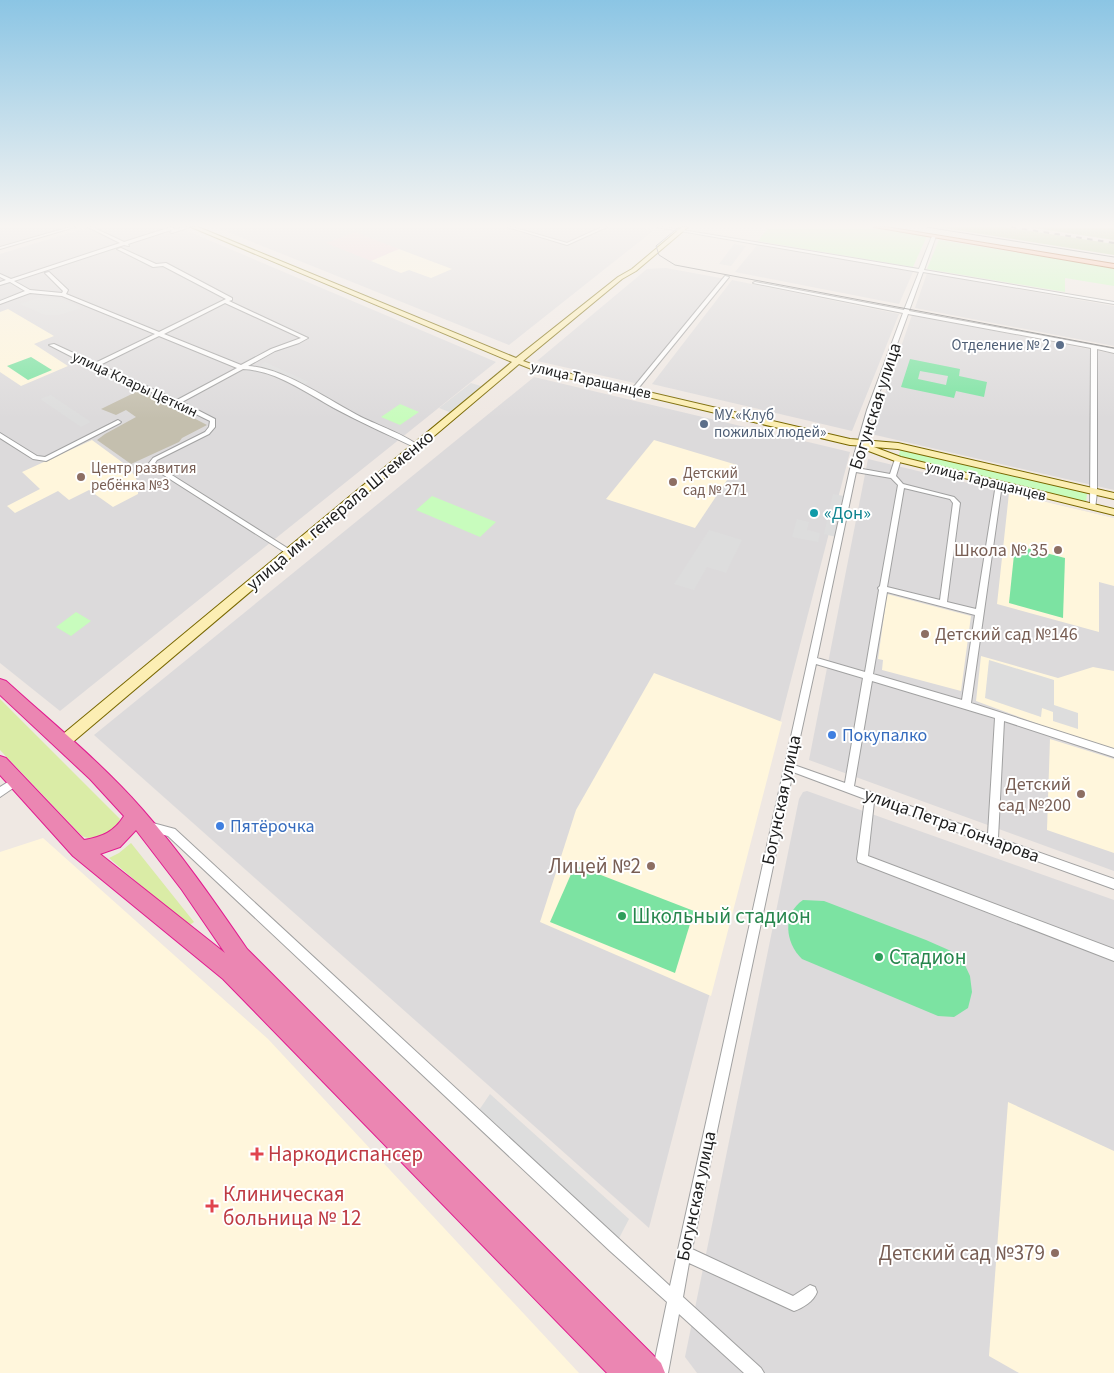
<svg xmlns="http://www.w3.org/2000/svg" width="1114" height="1373" viewBox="0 0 1114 1373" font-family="'Source Sans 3',sans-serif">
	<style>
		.residential { fill: #dcdadb }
		.commercial { fill: #f1d1d8 }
		.education { fill: #fff6dc }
		.construction { fill: #c4bfae }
		.grass { fill: #daeca6 }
		.forest { fill: #b5d195 }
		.park { fill: #c8fcbd }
		.pitch { fill: #7ce3a2; fill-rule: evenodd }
		.parking { fill: #ddd }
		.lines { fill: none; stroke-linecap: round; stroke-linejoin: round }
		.street-casing { stroke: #a1a1a1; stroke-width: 2 }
		.secondary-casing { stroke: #796800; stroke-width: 2 }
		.primary-casing { stroke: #973f00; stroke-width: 2 }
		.highway-casing { stroke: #e21b90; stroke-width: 2 }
		.street { fill: #fff; fill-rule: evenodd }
		.secondary { fill: #fceeb3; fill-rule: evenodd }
		.primary { fill: #ffb998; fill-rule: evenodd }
		.highway { fill: #eb86b2; fill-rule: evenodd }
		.tram { stroke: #6b6b6b; stroke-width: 1 }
		.rail { stroke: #6b6b6b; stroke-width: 2; stroke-dasharray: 5.5 5.5; stroke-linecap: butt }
		.service-dot { fill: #5c6f8a; stroke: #fff; stroke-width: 2 }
		.education-dot { fill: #8d6e63; stroke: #fff; stroke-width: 2 }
		.culture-dot { fill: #0f9aa8; stroke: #fff; stroke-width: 2 }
		.shop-dot { fill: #3f7fe0; stroke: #fff; stroke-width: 2 }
		.leisure-dot { fill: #2e9e5b; stroke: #fff; stroke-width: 2 }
		.health-dot { fill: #e0444e; stroke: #fff; stroke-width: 2 }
		.labels { text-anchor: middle; stroke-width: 4; stroke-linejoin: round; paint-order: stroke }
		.far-service-label { font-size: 15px; fill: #4e5e75; stroke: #fff; text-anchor: end }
		.far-street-label { font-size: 15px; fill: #1d1d1d; stroke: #fff }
		.far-education-label { font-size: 15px; fill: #785e54; stroke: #fff; text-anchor: start }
		.street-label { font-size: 18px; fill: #1d1d1d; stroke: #fff }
		.culture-label { font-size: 18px; fill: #0d838f; stroke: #fff; text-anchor: start }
		.education-label { font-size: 18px; fill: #785e54; stroke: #fff; text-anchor: end }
		.shop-label { font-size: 18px; fill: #366cbe; stroke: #fff; text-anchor: start }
		.near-education-label { font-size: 21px; fill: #785e54; stroke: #fff; text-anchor: end }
		.near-leisure-label { font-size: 21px; fill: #27864d; stroke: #fff; text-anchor: start }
		.near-health-label { font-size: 21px; fill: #be3a42; stroke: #fff; text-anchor: start }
	</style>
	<rect width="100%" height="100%" fill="#efe8e3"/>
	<!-- residential -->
	<g class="residential">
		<path d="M0 227H66L0 246Z"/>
		<path d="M89 227H178L496 362 60 711 0 663V254Z"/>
		<path d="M215 227H634L654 230 509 345Z"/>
		<path d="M758 244 913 272 899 304 735 272Z"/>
		<path d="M666 268 726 279 639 384 537 361 647 269Z"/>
		<path d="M927 273 1114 306V346L915 308Z"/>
		<path d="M732 280 899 314 852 431 652 384Z"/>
		<path d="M912 315 1114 354V490L871 434Z"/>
		<path d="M534 377 850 452 649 1228 94 735Z"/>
		<path d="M868 459 1114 518V871L809 760Z"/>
		<path d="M807 791 1114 900V1373H697L685 1357 799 799 803 792Z"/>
	</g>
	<!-- commercial -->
	<path class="commercial" d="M355 232 399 249 371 261 326 243Z"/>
	<!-- education -->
	<g class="education">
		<path d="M399 249 452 269 431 278 409 270 401 273 371 261Z"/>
		<path d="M8 309 54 336 34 344 68 366 21 386 0 372V312Z"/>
		<path d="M92 440 130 468 138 482V494L113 507 89 490 69 500 58 491 15 513 7 506 40 489 22 472Z"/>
		<path d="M654 440 737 465 695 528 606 499Z"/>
		<path d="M1009 493 1114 518V586L1099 582V632L997 604Z"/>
		<path d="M887 594 971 616 961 691 882 670 883 660 878 659Z"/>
		<path d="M981 656 1058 678 1093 667 1114 671V749L1068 735 976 701Z"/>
		<path d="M654 673 782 722 711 996 540 922 576 810Z"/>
		<path d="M1050 739 1114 759V853L1047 830Z"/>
		<path d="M43 838 268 1039 579 1373H0V852Z"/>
		<path d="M1008 1102 1114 1151V1373H1019L989 1356Z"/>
	</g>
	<!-- construction -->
	<path class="construction" d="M140 390 207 425 182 438 179 442 131 464 97 440 105 434 136 417 126 410 116 415 101 409Z"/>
	<!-- grass -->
	<g class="grass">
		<path d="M0 699 120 819C114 836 99 843 82 836L0 750Z"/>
		<path d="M131 843 194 922 188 926 109 858 119 853Z"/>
	</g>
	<!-- forest -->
	<g class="forest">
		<path d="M937 227H1004L1114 244V255Z"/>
		<path d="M1027 227 1114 228V240Z"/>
	</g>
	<!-- park -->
	<g class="park">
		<path d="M769 227H864L927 236 913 267 758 241Z"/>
		<path d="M939 240 1114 268V286L1065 278V292L927 269Z"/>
		<path d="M400 404 419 412 400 425 381 417Z"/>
		<path d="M901 448 1087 492 1086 504 898 458Z"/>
		<path d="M432 496 496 522 480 537 416 510Z"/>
		<path d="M76 612 91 621 71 636 56 627Z"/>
	</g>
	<!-- pitch -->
	<g class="pitch">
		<path d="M31 357 52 370 28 380 7 366Z"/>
		<path d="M910 359 960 369 959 376 987 382 984 397 956 391 954 398 901 387ZM920 371 948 376 946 385 918 379Z"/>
		<path d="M1015 545 1065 558 1063 618 1009 603Z"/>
		<path d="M575 865 694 911 675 973 550 922Z"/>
		<path d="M803 900 824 901 926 940 951 951 963 961 970 976 972 992 968 1008 954 1017 938 1016 802 959C785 943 782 914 803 900Z"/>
	</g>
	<!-- parking -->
	<g class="parking">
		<path d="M493 227 504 228 475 241 457 235 468 230 477 233Z"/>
		<path d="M734 244 746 246 731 266 719 264Z"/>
		<path d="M38 298H60L81 308 59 315H45L20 304Z"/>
		<path d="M265 362 309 382 299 387 254 369Z"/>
		<path d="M471 383 484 387 452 413 439 408Z"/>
		<path d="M51 395 91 422 81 427 40 399Z"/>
		<path d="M833 494 844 496 836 537 824 534Z"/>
		<path d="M797 519 809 522 807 530 820 533 818 542 792 537Z"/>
		<path d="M709 530 742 540 726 573 707 567 694 590 674 584Z"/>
		<path d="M989 660 1054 680V705L1078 713V729L1053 721V712L1042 708 1041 717 985 698Z"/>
		<path d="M490 1094 629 1219 615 1246 475 1116Z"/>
	</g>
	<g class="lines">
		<defs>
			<g id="street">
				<path d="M70 227H75L0 249V247Z"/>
				<path d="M88 227H92L124 242 171 227 176 229 185 227H190L172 233 170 232 172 231 171 230 128 244 129 246 124 245 14 281 30 290 62 293 63 291 45 273 49 272 68 290 66 294 159 332 226 299 163 266 153 267 117 249 121 248 156 264 166 263 232 298V300L229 301 308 338 299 343 275 351 248 366C284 368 328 400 361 417 377 425 406 435 419 446L414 447C387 434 360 422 334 408 305 392 277 371 243 369L182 402 215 419V427L209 434 157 460 155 463 156 465 292 551V555H289L151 467 149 463 153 458 205 432 209 427 210 421 151 392 92 367 49 345 54 344 95 363 155 334 62 296 30 293 0 304V301L25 291 10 282 0 285V282L6 280 0 277V274L11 279 120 243ZM225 303 301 338 271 349 241 365 164 334ZM159 336 237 368 177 400 100 365Z"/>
				<path d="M507 227H512L567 243 602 227H607L567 245Z"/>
				<path d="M657 227H664L919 269 932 236 934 235 936 236 924 270 1114 302V304L923 272 909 311 1114 349V353L1097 349V492L1095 509H1093L1090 507 1091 348 908 314 873 410 857 468 890 474 895 459 898 457 900 458 901 459 896 476 903 484 954 497 960 503 947 602 976 609 996 484 999 482 1001 483 1002 484 971 703 1114 749V757L1004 721 998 838 1114 879V889L874 802 868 856 1114 949V961L858 862 857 859 865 799 793 772 692 1249 793 1296 810 1285 815 1287 817 1292C814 1301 803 1308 794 1311L689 1263 683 1297 761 1368 764 1373H744L679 1314 668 1373H652L667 1302 610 1251 168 836 145 830 144 827 145 824 149 822 175 829 670 1286 850 469 867 410 903 313 753 283 755 282 904 310 919 272ZM856 472 891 478 898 485 880 586 878 588 879 590 865 672 817 658ZM904 488 950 499 953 503 940 600 887 587ZM887 592 975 615 962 700 873 674ZM816 664 863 678 845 783 794 765ZM872 681 995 718 988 834 854 786Z"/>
				<path d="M725 276 729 277 636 391H632V389Z"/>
				<path d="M118 420 121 422 120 423 46 461 33 459 0 438V433L37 456 45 457Z"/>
				<path d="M16 777 19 778 21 781 19 784 0 797V787Z"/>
			</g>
			<path id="secondary" d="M191 227H198L516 358 618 277 632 269 682 227H688L636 271 622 279 523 361 537 366 850 439 898 443 1114 493V499L898 449 874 447 901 457 1114 509V515L895 461 866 450V446L850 445 534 370 519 364 67 747 62 748 57 747 55 743 57 739 512 362Z"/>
			<path id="primary" d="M874 227H886L1114 264V268Z"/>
			<path id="highway" d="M0 679 6 681C51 722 101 762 142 809 180 852 214 901 247 949L661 1363 665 1373H607L223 979 73 856 0 775V756L6 758 84 840C102 837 114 832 124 816L90 779 0 695ZM136 830 182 890 225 953 100 854 120 847Z"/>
		</defs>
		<!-- street casing -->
		<use href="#street" class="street-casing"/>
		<!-- secondary casing -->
		<use href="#secondary" class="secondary-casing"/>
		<!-- primary casing -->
		<use href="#primary" class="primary-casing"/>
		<!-- highway casing -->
		<use href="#highway" class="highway-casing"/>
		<!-- street -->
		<use href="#street" class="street"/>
		<!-- secondary -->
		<use href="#secondary" class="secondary"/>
		<!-- primary -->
		<use href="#primary" class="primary"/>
		<!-- highway -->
		<use href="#highway" class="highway"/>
		<!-- tram -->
		<g class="tram">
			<path d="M679 227 656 246 659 255 675 265 1114 348"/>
			<path d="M926 227 1114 257"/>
		</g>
		<!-- rail -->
		<path class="rail" d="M1011 227 1114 243"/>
	</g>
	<!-- sky -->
	<linearGradient id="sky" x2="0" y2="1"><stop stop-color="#8bc5e4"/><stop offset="0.54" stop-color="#f8f5f2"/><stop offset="1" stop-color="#f8f5f2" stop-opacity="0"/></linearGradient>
	<rect width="1114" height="419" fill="url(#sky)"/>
	<!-- markers -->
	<g class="service-dot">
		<circle cx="1060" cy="345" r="5"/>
		<circle cx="704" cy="424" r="5"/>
	</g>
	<g class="education-dot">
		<circle cx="81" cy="477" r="5"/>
		<circle cx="673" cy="482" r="5"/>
		<circle cx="1058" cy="550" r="5"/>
		<circle cx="925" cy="634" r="5"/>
		<circle cx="1081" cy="794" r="5"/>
		<circle cx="651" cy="866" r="5"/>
		<circle cx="1055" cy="1253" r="5"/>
	</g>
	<circle class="culture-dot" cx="814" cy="513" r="5"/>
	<g class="shop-dot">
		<circle cx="832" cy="735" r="5"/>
		<circle cx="220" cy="826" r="5"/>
	</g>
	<g class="leisure-dot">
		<circle cx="622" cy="916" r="5"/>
		<circle cx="879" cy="957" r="5"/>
	</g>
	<g class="health-dot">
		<path d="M254.5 1146.5h5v5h5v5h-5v5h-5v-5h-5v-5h5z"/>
		<path d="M209.5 1198.5h5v5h5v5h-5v5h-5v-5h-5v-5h5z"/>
	</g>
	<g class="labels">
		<!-- far-service labels -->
		<g class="far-service-label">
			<text x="1050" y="350">Отделение № 2</text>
			<text x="714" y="420" text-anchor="start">МУ «Клуб<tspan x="714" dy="17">пожилых людей»</tspan></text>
		</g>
		<!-- far-street labels -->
		<g class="far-street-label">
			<text transform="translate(591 380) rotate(13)" y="5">улица Таращанцев</text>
			<text transform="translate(135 384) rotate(25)" y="5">улица Клары Цеткин</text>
			<text transform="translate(986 481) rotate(14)" y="5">улица Таращанцев</text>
		</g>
		<!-- far-education labels -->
		<g class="far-education-label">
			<text x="91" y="473">Центр развития<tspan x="91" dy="17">ребёнка №3</tspan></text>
			<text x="683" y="478">Детский<tspan x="683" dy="17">сад № 271</tspan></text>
		</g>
		<!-- street labels -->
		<g class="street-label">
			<text transform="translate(875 406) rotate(-72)" y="6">Богунская улица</text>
			<text transform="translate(340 510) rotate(-40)" y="6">улица им. генерала Штеменко</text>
			<text transform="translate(781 800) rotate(-78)" y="6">Богунская улица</text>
			<text transform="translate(952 825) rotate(20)" y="6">улица Петра Гончарова</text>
			<text transform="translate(696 1196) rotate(-78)" y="6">Богунская улица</text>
		</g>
		<!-- culture labels -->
		<g class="culture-label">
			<text x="824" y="519">«Дон»</text>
		</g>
		<!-- education labels -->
		<g class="education-label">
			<text x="1048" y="556">Школа № 35</text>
			<text x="935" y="640" text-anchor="start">Детский сад №146</text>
			<text x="1071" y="790">Детский<tspan x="1071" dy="21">сад №200</tspan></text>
		</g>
		<!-- shop labels -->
		<g class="shop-label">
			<text x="842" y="741">Покупалко</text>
			<text x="230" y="832">Пятёрочка</text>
		</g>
		<!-- near-education labels -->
		<g class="near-education-label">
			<text x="641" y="873">Лицей №2</text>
			<text x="1045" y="1260">Детский сад №379</text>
		</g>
		<!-- near-leisure labels -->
		<g class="near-leisure-label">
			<text x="632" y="923">Школьный стадион</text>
			<text x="889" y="964">Стадион</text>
		</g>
		<!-- near-health labels -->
		<g class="near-health-label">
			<text x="268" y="1161">Наркодиспансер</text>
			<text x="223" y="1201">Клиническая<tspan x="223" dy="24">больница № 12</tspan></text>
		</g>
	</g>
</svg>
